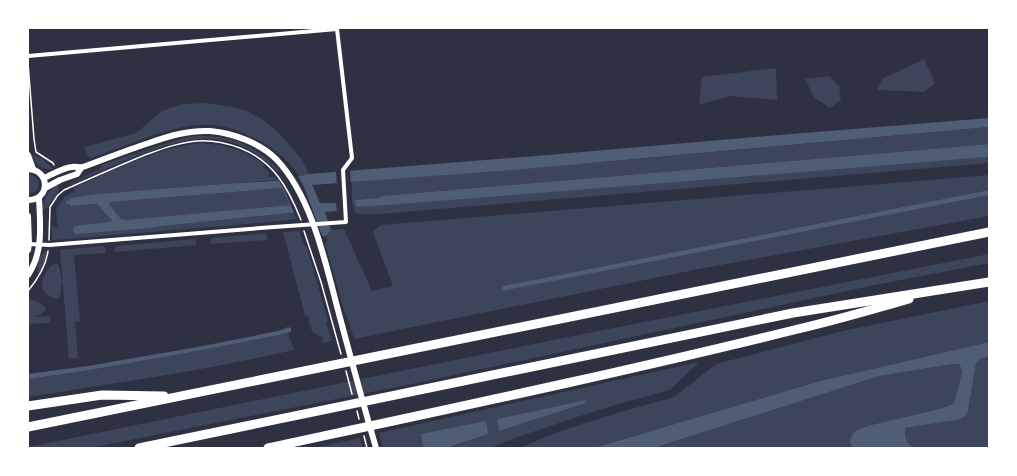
<svg xmlns="http://www.w3.org/2000/svg" width="1017" height="476" viewBox="0 0 1017 476" font-family="'Public Sans',sans-serif">
	<style>
		.green { fill: #3c4559; fill-rule: evenodd }
		.water { fill: #4f5d75; fill-rule: evenodd }
		.pier { fill: #2d3142 }
		.lines { fill: none; stroke-linecap: round; stroke-linejoin: round }
		.path { stroke: #fff; stroke-width: 1.5 }
		.minor { stroke: #fff; stroke-width: 4 }
		.tertiary { stroke: #fff; stroke-width: 6 }
		.motorway { stroke: #fff; stroke-width: 9 }
	</style>
	<rect width="100%" height="100%" fill="#2d3142"/>
	<!-- green -->
	<g class="green">
		<path d="M924 59 935 83 924 92 877 90 882 79Z"/>
		<path d="M776 68 777 100 729 96 699 105 702 77Z"/>
		<path d="M829 76 839 86 841 100 830 108 814 97 805 79Z"/>
		<path d="M205 103 233 107 247 111 265 121 278 132 303 161 309 174 299 176C286 157 270 145 250 136 238 130 225 126 212 125 187 123 163 132 140 140 124 146 107 152 91 158L87 155 84 147 136 133 162 111 182 104Z"/>
		<path d="M989 127V144L382 196 379 198 356 200 357 207 989 157V163L379 214H358L355 213 352 201V182L615 161Z"/>
		<path d="M197 136C231 135 255 145 279 170L277 171C261 156 244 144 222 140 194 135 167 145 142 154 115 164 89 176 64 188L71 185V183L102 168 101 165 170 142 188 137Z"/>
		<path d="M201 143C226 145 244 149 265 165L263 167 269 172V177H274L277 180 223 184 97 194 70 198 69 201H66V204H69L70 206 97 204 111 218 112 221 110 222 152 228 163 226 294 213 296 219 272 222 55 240H52V225L55 228H58L56 209 65 196 75 191 73 188C114 170 156 148 201 143Z"/>
		<path d="M32 155C39 156 49 163 53 169 44 171 35 164 32 155Z"/>
		<path d="M28 174C34 175 37 177 39 183L37 190 35 192 28 194Z"/>
		<path d="M989 175V190L503 286V290L989 195V216L699 269 354 339 348 319H347L344 310 325 243 327 241 326 230 344 229 372 291 393 286 373 232 380 225Z"/>
		<path d="M58 184 59 190 47 208 42 211C42 201 49 188 58 184Z"/>
		<path d="M283 188 291 205 125 220 121 219 109 204 111 202Z"/>
		<path d="M299 231 305 246 307 247 328 321 326 323 332 341 322 343 323 337C310 334 310 327 308 315L305 316 283 232Z"/>
		<path d="M266 233 267 240 211 244V241L212 238Z"/>
		<path d="M194 239 196 242V245L115 252V249L117 246Z"/>
		<path d="M103 246 105 248 106 253 74 255 80 322H75L78 358 69 359 60 250Z"/>
		<path d="M46 251 47 252C46 261 42 269 38 277 37 266 36 257 46 251Z"/>
		<path d="M989 254V263L875 285 412 384 90 448H28V447L558 339Z"/>
		<path d="M57 263 59 266 62 282 60 296 59 298 56 299C42 295 38 284 47 271 49 267 52 264 57 263Z"/>
		<path d="M28 300C35 300 40 302 45 307V311L39 315 33 317 50 316V323L28 324V317H33L28 316Z"/>
		<path d="M989 301V342L820 381 594 448H520L550 435 579 425 617 413 674 397 716 364 843 331Z"/>
		<path d="M288 333 294 350C206 370 117 383 28 397V379L90 370 203 350 279 335Z"/>
		<path d="M989 356V448H914C907 443 903 437 905 428L911 427 957 420C963 418 965 417 968 411L976 364C979 358 983 358 989 356Z"/>
		<path d="M699 362 670 390 615 405 577 417 518 437 490 448H448L457 444 421 435 423 448H383L379 433 500 406ZM585 400 586 403 499 430 497 419Z"/>
		<path d="M952 364H959L961 368 962 372 955 400C953 406 949 406 943 408L871 425 857 430 852 448H658L660 446 879 376Z"/>
		<path d="M360 438 363 448H312H313Z"/>
	</g>
	<!-- water -->
	<g class="water">
		<path d="M989 118V127L513 170 312 185 320 203H336L337 211 325 212 331 230 326 236H320L311 211 163 226 152 228 76 234 74 233 73 230 74 226 110 222 112 220 97 204 70 206 69 204H66V201H69L70 198 97 194 223 184 275 181 309 174 524 157 767 136ZM282 188 290 205 125 220 121 219 109 204 111 202Z"/>
		<path d="M989 144V157L388 205 357 207 356 206 355 202 356 200 379 198 382 196Z"/>
		<path d="M989 190V195L502 291 503 286Z"/>
		<path d="M287 327 291 328V332L279 335 203 350 90 370 28 379V374L88 366 203 346 278 331 287 328Z"/>
		<path d="M989 342V356C983 358 979 358 976 364L968 411C965 417 963 418 957 420L911 427 906 428C903 437 907 443 914 448H852L850 441 853 434 857 430 871 425 943 408 953 404 955 400 962 372 961 368 959 364H952L879 376 660 446 657 448H594L820 381Z"/>
		<path d="M585 400 586 403 499 431 497 419Z"/>
		<path d="M486 421 488 434 457 444 448 448H423L421 434Z"/>
	</g>
	<!-- pier -->
	<g class="pier">
		<path d="M350 170 351 184 337 185 336 171Z"/>
		<path d="M297 174 304 187 323 238H320L310 213 295 215 284 189 277 178Z"/>
	</g>
	<g class="lines">
		<!-- path -->
		<g class="path">
			<path d="M28 63 34 139 36 152 53 163 54 165"/>
			<path d="M304 231 321 282 341 354"/>
			<path d="M49 240 50 207 58 195 64 190C91 178 118 166 145 155 162 149 180 142 198 141 213 140 226 143 240 148 273 161 288 187 301 220"/>
			<path d="M28 291C37 280 46 267 48 251"/>
			<path d="M346 371 352 394"/>
			<path d="M357 411 359 419"/>
			<path d="M364 436 367 448"/>
		</g>
		<!-- minor -->
		<path class="minor" d="M28 56 337 29 352 158 343 170 346 222 274 227 49 245 29 244"/>
		<!-- tertiary -->
		<g class="tertiary">
			<path d="M28 155 33 169"/>
			<path d="M28 169C51 170 50 201 28 200"/>
			<path d="M44 178C51 175 65 167 72 167 76 166 79 168 83 167 105 159 127 150 149 143 169 136 189 130 210 131 233 133 260 143 276 159 312 196 326 265 339 314 351 359 363 403 376 448"/>
			<path d="M45 188 60 180 77 174 81 168"/>
			<path d="M28 216 29 244 28 250"/>
			<path d="M28 275C44 251 40 224 39 198"/>
		</g>
		<!-- motorway -->
		<g class="motorway">
			<path d="M28 406 102 395 164 396"/>
			<path d="M28 427 989 232"/>
			<path d="M139 448 793 313 989 282"/>
			<path d="M268 448C444 410 620 373 794 330 833 321 871 310 909 299"/>
		</g>
	</g>
	<!-- border -->
	<rect width="1017" height="476" fill="none" stroke="#ffffff" stroke-width="58"/>
</svg>
